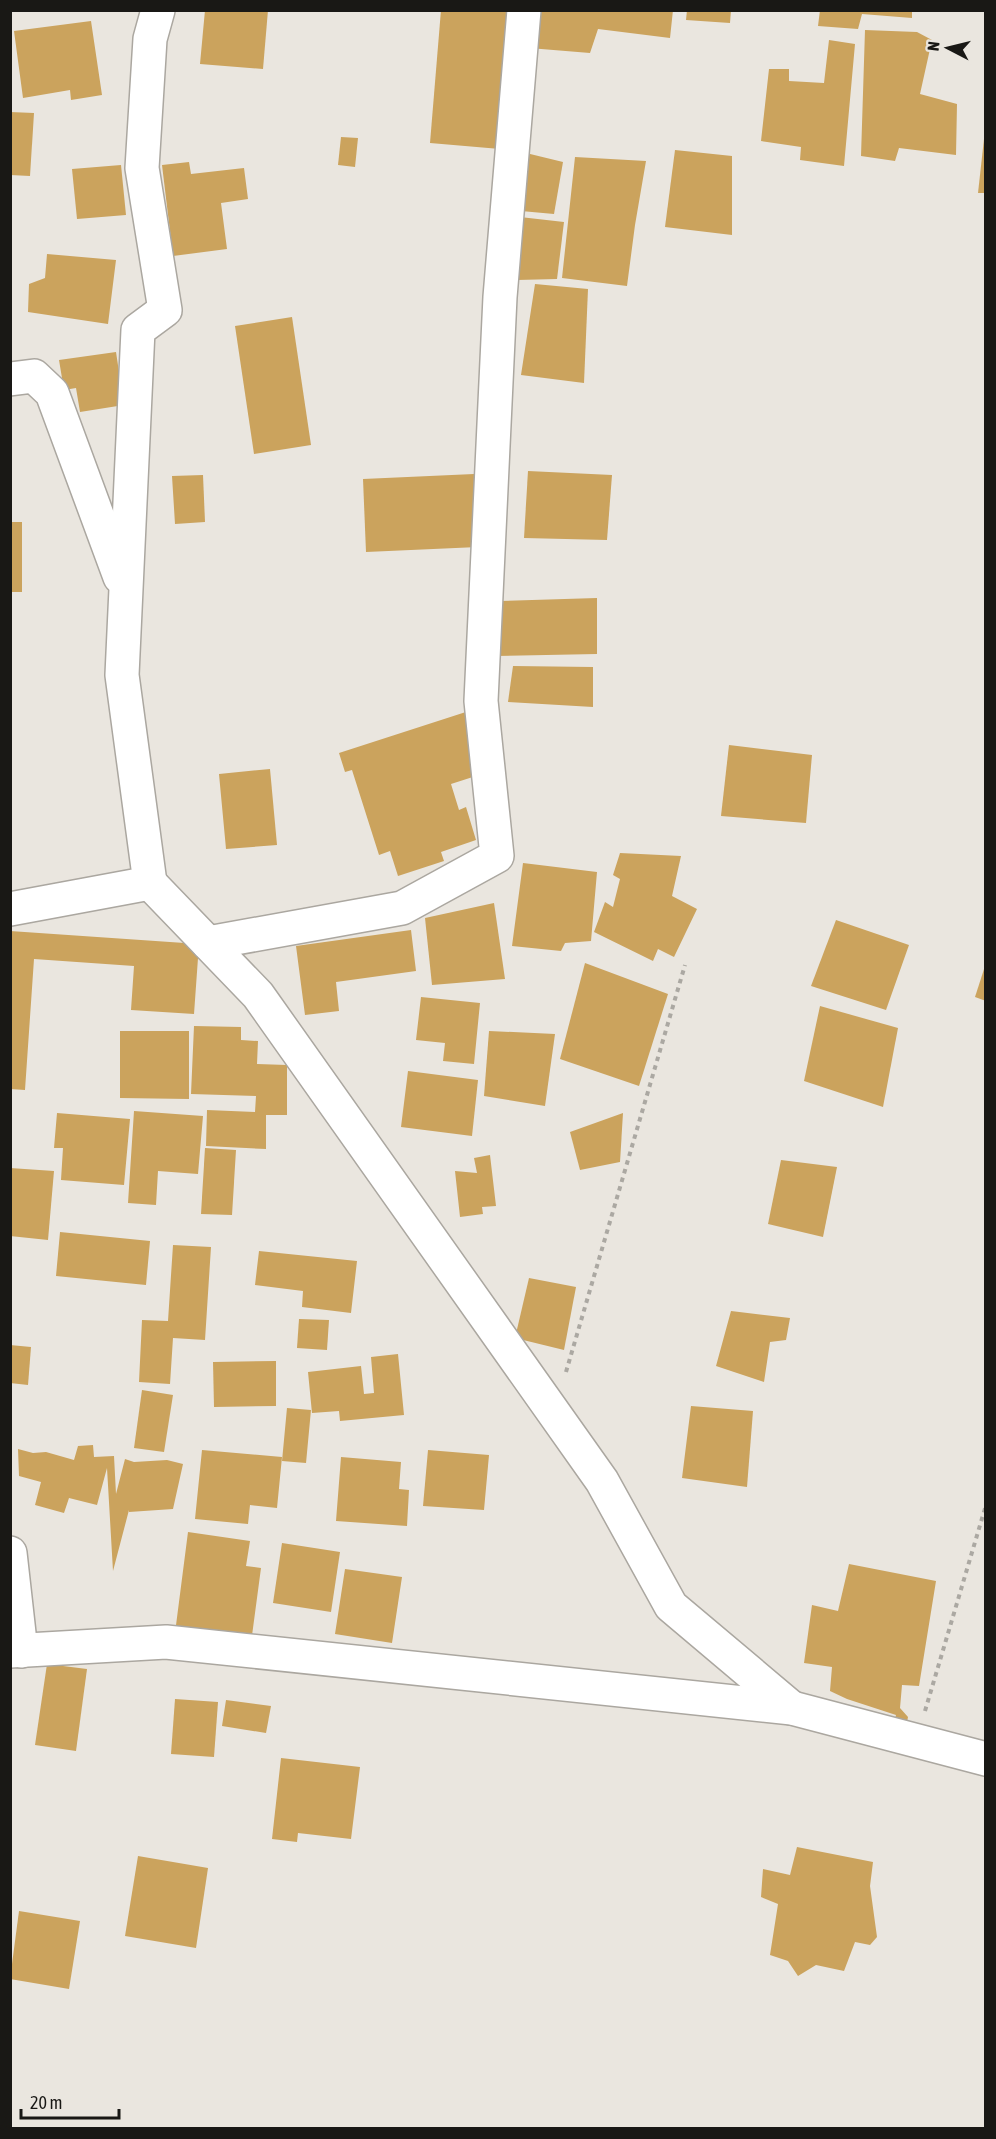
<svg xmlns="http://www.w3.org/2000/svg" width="996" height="2139" viewBox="0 0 996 2139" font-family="'Asap Condensed',sans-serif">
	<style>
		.building { fill: #cba35d }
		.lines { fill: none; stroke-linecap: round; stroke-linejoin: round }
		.street-casing { stroke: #aba7a0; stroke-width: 36 }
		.secondary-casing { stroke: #aba7a0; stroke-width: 36 }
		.path { stroke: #aba8a2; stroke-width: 4; stroke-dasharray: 4.5 4.5; stroke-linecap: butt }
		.street { stroke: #fff; stroke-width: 33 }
		.secondary { stroke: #fff; stroke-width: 33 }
	</style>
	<rect width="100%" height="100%" fill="#eae6df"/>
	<!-- building -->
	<g class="building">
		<path d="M205 10H268L263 69 200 64Z"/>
		<path d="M441 10H512L500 149 430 143Z"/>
		<path d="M531 10H673L670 38 598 29 590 53 529 48Z"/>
		<path d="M687 10H731L730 23 686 20Z"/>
		<path d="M820 10H912V18L862 14 858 29 818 26Z"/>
		<path d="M91 21 102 95 71 100 70 90 23 98 14 31Z"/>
		<path d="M865 30 917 32 932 40 920 94 957 104 956 155 899 148 895 161 861 156Z"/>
		<path d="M829 40 855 44 844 166 800 160 801 147 761 141 769 69H789V81L824 83Z"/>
		<path d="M10 112 34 113 30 176 10 175Z"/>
		<path d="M341 137 358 138 355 167 338 165Z"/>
		<path d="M984 139H986V193H978Z"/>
		<path d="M675 150 732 156V235L665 227Z"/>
		<path d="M526 153 563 162 554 214 521 211Z"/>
		<path d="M575 157 646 161 635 225 627 286 562 278Z"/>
		<path d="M189 162 191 174 244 168 248 199 221 203 227 249 173 256 162 165Z"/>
		<path d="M121 165 126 215 77 219 72 169Z"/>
		<path d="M520 217 564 222 557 279 517 280Z"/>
		<path d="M47 254 116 260 108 324 28 312 29 284 45 278Z"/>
		<path d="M535 284 588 289 584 383 521 375Z"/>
		<path d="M292 317 311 445 254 454 235 326Z"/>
		<path d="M116 352 124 405 80 412 76 388 64 390 59 360Z"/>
		<path d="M528 471 612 475 607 540 524 538Z"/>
		<path d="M474 474 478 547 366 552 363 479Z"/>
		<path d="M203 475 205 522 175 524 172 476Z"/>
		<rect x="10" y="522" width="12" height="70"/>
		<path d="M597 598V654L496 656 499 601Z"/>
		<path d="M513 666 593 667V707L508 702Z"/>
		<path d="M472 710 480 736 468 739 479 775 451 784 459 810 466 807 476 840 441 852 444 861 398 876 390 851 379 855 352 770 345 772 339 753Z"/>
		<path d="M729 745 812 755 806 823 721 816Z"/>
		<path d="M270 769 277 845 226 849 219 774Z"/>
		<path d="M620 853 681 856 672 896 697 909 674 957 658 949 653 961 594 932 605 902 613 907 620 879 613 875Z"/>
		<path d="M523 863 597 872 591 941 565 943 561 951 512 946Z"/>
		<path d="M494 903 505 979 432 985 425 918Z"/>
		<path d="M836 920 909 945 886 1010 811 986Z"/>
		<path d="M411 930 416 971 336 982 339 1011 305 1015 296 946Z"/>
		<path d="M10 931 199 944 194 1014 131 1010 134 966 34 959 25 1090 10 1089Z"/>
		<path d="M585 963 668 994 639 1086 560 1059Z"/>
		<path d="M985 966H986V1001L975 997Z"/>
		<path d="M421 997 480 1003 474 1064 443 1061 445 1043 416 1040Z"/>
		<path d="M820 1006 898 1028 883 1107 804 1081Z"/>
		<path d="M194 1026 241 1027V1040L258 1041 257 1064 287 1065V1115H266V1149L206 1146 207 1110 255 1112 256 1096 191 1094Z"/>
		<path d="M120 1031H189V1099L120 1098Z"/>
		<path d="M489 1031 555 1034 545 1106 484 1096Z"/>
		<path d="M408 1071 478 1080 472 1136 401 1127Z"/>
		<path d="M134 1111 203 1116 198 1174 158 1171 156 1205 128 1203Z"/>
		<path d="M57 1113 130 1119 124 1185 61 1180 63 1148H54Z"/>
		<path d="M623 1113 620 1162 580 1170 570 1132Z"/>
		<path d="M205 1148 236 1150 232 1215 201 1214Z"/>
		<path d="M490 1155 496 1206 482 1207 483 1214 460 1217 455 1171 477 1173 474 1158Z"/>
		<path d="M781 1160 837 1167 823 1237 768 1224Z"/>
		<path d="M10 1168 54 1171 48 1240 10 1236Z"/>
		<path d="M60 1232 150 1241 146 1285 56 1276Z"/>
		<path d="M173 1245 211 1247 205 1340 173 1338 170 1384 139 1382 142 1320 168 1321Z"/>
		<path d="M259 1251 357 1261 351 1313 302 1307 303 1291 255 1285Z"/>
		<path d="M529 1278 576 1287 564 1350 515 1338Z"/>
		<path d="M731 1311 790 1318 786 1340 770 1342 764 1382 716 1366Z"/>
		<path d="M299 1319 329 1320 327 1350 297 1348Z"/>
		<path d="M10 1345 31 1347 28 1385 10 1383Z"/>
		<path d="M398 1354 404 1415 340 1421 339 1411 312 1413 308 1372 361 1366 364 1394 374 1393 371 1357Z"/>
		<path d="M276 1361V1406L214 1407 213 1362Z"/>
		<path d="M142 1390 173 1395 164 1452 134 1448Z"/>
		<path d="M691 1406 753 1411 747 1487 682 1478Z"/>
		<path d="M287 1408 311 1410 306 1463 282 1461Z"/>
		<path d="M93 1445 94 1457 114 1456 116 1494 125 1459 134 1462 167 1460 183 1464 173 1509 129 1512V1510L113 1571 107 1468 97 1505 69 1498 64 1513 35 1505 41 1482 19 1476 18 1449 33 1453 46 1452 74 1460 78 1446Z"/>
		<path d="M202 1450 282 1457 277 1508 250 1505 248 1524 195 1519Z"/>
		<path d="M428 1450 489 1455 484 1510 423 1506Z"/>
		<path d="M341 1457 401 1462 399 1489 409 1490 407 1526 336 1521Z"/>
		<path d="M188 1532 250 1541 246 1566 261 1568 251 1643 175 1633Z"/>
		<path d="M282 1543 340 1552 331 1612 273 1603Z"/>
		<path d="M849 1564 936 1581 919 1686 902 1685 900 1708 908 1717 905 1732 891 1734 896 1715 847 1699 830 1691 832 1667 804 1663 812 1605 838 1611Z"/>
		<path d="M345 1569 402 1577 392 1643 335 1634Z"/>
		<path d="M47 1664 87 1669 76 1751 35 1745Z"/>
		<path d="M175 1699 218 1702 214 1757 171 1754Z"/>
		<path d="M226 1700 271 1706 266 1733 222 1726Z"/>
		<path d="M281 1758 360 1767 351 1839 298 1833 297 1842 272 1839Z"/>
		<path d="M797 1847 873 1862 870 1886 877 1937 870 1945 855 1942 844 1971 816 1965 798 1976 788 1961 770 1955 778 1904 761 1897 763 1869 790 1875Z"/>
		<path d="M138 1856 208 1868 196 1948 125 1936Z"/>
		<path d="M19 1911 80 1921 69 1989 10 1979Z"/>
	</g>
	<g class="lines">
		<defs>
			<g id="street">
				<path d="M10 379 34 376 52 393 120 577"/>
				<path d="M150 883 258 995 602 1481 671 1606 792 1708"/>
				<path d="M10 909 150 883 122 675 138 330 165 310 142 168 150 39 158 10"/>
				<path d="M208 943 402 908 497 856 481 701 500 297 524 10"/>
				<path d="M10 1553 21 1651"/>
			</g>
			<path id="secondary" d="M10 1651 166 1642 792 1708 986 1759"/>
		</defs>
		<!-- street casing -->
		<use href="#street" class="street-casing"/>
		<!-- secondary casing -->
		<use href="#secondary" class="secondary-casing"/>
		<!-- path -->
		<g class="path">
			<path d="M566 1372 685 965"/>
			<path d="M925 1711 986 1505"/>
		</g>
		<!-- street -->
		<use href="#street" class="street"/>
		<!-- secondary -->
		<use href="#secondary" class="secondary"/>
	</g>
	<!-- border -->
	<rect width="996" height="2139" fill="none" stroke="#191815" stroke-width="24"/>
	<!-- north arrow -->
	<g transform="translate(948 48) rotate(277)" stroke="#eae6df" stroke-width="4.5" paint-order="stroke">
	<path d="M0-4.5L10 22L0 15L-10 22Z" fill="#191815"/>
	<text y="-9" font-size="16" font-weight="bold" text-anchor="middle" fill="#191815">N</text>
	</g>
	<!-- scale -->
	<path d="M21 2109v9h98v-9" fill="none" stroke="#191815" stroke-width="3"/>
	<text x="30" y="2109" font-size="18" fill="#191815" stroke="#eae6df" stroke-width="4.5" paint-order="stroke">20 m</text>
</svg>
